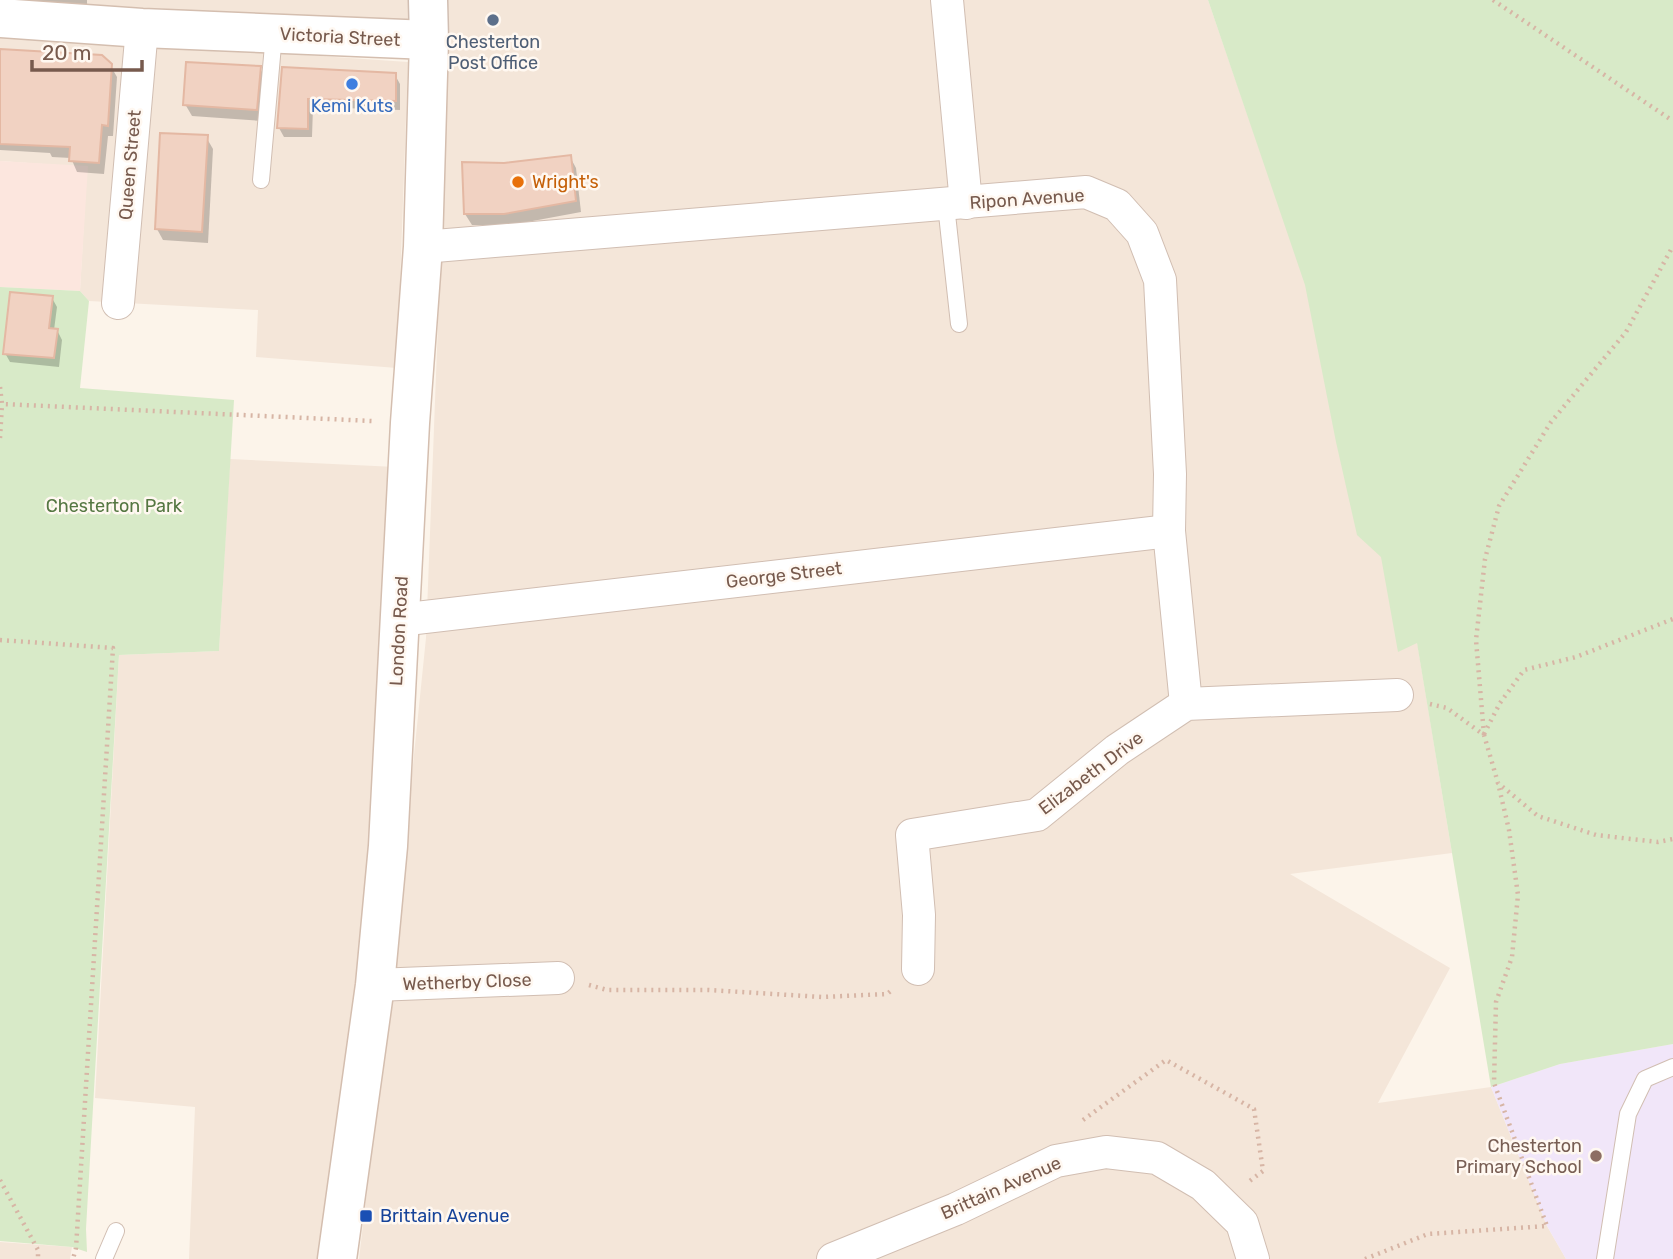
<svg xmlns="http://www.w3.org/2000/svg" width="1673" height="1259" viewBox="0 0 1673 1259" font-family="Rubik,sans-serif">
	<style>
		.residential { fill: #f4e6d9 }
		.commercial { fill: #fce6de }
		.education { fill: #f1e6f9 }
		.green { fill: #d8eac8 }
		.shadow { fill: #0003 }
		.building { fill: #f1d2c2; stroke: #e4b8a3; stroke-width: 2 }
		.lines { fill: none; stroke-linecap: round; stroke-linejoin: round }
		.service-casing { stroke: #d1beb2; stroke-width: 18 }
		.minor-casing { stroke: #d1beb2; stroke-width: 34 }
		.tertiary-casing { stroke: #d1beb2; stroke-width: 41 }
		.secondary-casing { stroke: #d4beaf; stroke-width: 41 }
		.path { stroke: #d7b5a5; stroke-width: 4.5; stroke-dasharray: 2 5; stroke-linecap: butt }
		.service { stroke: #fff; stroke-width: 16 }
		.minor { stroke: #fff; stroke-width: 32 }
		.tertiary { stroke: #fff; stroke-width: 38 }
		.secondary { stroke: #fff; stroke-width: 38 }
		.service-dot { fill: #5c6f8a; stroke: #fff8f1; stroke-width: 2.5 }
		.shop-dot { fill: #3f7fe0; stroke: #fff8f1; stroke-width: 2.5 }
		.food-dot { fill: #e8710a; stroke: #fff8f1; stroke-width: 2.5 }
		.education-dot { fill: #8d6e63; stroke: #fff8f1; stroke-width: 2.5 }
		.transit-dot { fill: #1a4fb4; stroke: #fff8f1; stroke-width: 2.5 }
		.labels { text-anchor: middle; stroke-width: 5; stroke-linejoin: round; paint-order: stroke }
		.street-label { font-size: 18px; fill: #775a4d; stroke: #fff8f1 }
		.service-label { font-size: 18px; fill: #4e5e75; stroke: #fff8f1 }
		.shop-label { font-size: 18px; fill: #366cbe; stroke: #fff8f1 }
		.food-label { font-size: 18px; fill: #c56008; stroke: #fff8f1; text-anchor: start }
		.park-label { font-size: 18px; fill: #557742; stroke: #fff8f1 }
		.education-label { font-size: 18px; fill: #785e54; stroke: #fff8f1; text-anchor: end }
		.transit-label { font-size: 18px; fill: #164399; stroke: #fff8f1; text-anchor: start }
	</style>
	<rect width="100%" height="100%" fill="#fcf4ea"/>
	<!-- residential -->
	<g class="residential">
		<path d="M7 0H414L416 23Z"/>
		<path d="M445 0H1208L1406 575 1452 853 1290 874 1450 968 1378 1103 1491 1087 1547 1226 1566 1259H359L387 1018 426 638 440 270Z"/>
		<path d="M0 34 408 62 397 368 256 357 258 310 89 301 80 291 87 167 0 161Z"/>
		<path d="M230 459 396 467 373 841 358 984 321 1259H189L195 1107 95 1098 119 655 219 651Z"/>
		<path d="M0 1242 72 1247 70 1259H0Z"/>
	</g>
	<!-- commercial -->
	<path class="commercial" d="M0 161 88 166 80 291 0 287Z"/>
	<!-- education -->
	<path class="education" d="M1673 1044V1259H1566L1547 1226 1491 1087 1560 1064Z"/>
	<!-- green -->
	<g class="green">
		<path d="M1208 0H1673V1044L1560 1064 1491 1087 1417 643 1398 652 1381 557 1357 535 1336 442 1305 285Z"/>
		<path d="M0 287 80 291 89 301 80 388 234 400 219 651 119 655 86 1229 87 1252 72 1247 0 1241Z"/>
	</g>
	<!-- shadow -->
	<g class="shadow">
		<path d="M30 0H87V6L32 3Z"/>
		<path d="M0 51 110 65 117 77 113 136H108L104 174 77 172 71 158 52 157 50 153 0 150Z"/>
		<path d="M260 68 266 80 262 121 192 116 185 104Z"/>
		<path d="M283 69 395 75 400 84V110L313 107 312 137H284L279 128Z"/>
		<path d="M206 137 213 149 208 243 163 240 157 229Z"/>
		<path d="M570 157 576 168 581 212 511 225H472L465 214 504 164Z"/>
		<path d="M52 298 57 307 54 330H57L62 340 59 367 10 362 5 353Z"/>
	</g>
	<!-- building -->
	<g class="building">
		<path d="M0 49 102 55 112 64 108 126 102 125 99 163 69 161 70 147 0 144Z"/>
		<path d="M186 62 261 66 257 110 183 105Z"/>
		<path d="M282 67 396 73V101L308 99V129L277 128Z"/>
		<path d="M160 133 208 135 202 232 155 229Z"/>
		<path d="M571 155 576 201 504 214H464L462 162 504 163Z"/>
		<path d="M10 292 53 296 49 328 58 329 54 358 3 354Z"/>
	</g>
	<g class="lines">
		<defs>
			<g id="service">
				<path d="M261 180 274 34"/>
				<path d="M946 205 959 324"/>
				<path d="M104 1259 116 1231"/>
				<path d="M1605 1259 1628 1114 1645 1079 1673 1067"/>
			</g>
			<g id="minor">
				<path d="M947 0 966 203"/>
				<path d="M423 247 1086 192 1117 205 1142 233 1160 280 1170 474 1169 531 1186 704"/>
				<path d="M118 303 142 28"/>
				<path d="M399 620 1169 531"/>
				<path d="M918 969 919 915 912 835 1037 815 1117 750 1186 704 1397 695"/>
				<path d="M375 985 558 978"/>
				<path d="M833 1259 956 1209 1056 1161 1106 1152 1157 1158 1203 1185 1242 1223 1253 1259"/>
			</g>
			<path id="tertiary" d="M428 0 429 40"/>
			<path id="secondary" d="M0 18 142 28 429 40 423 247 410 423 388 846 375 985 337 1259"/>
		</defs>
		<!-- service casing -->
		<use href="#service" class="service-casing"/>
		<!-- minor casing -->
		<use href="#minor" class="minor-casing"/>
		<!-- tertiary casing -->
		<use href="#tertiary" class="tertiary-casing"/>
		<!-- secondary casing -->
		<use href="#secondary" class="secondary-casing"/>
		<!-- path -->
		<g class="path">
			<path d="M1493 0 1673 121"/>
			<path d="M0 387 2 404 372 421"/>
			<path d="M0 438 2 404"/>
			<path d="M0 640 113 648 76 1248 73 1259"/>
			<path d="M1430 704 1447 708 1484 735 1498 783 1538 816 1596 835 1658 842 1673 839"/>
			<path d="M1484 734 1500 703 1524 670 1576 657 1673 619"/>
			<path d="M1484 735 1476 640 1485 559 1499 506 1551 422 1626 332 1673 246"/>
			<path d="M589 985 607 990H709L822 997 887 994 893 989"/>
			<path d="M1083 1120 1166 1060 1254 1109 1263 1171 1247 1183"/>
			<path d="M0 1180 38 1250V1259"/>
			<path d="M1365 1259 1428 1234 1547 1226 1494 1083 1496 1002 1512 957 1518 895 1509 830 1498 783"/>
		</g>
		<!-- service -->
		<use href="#service" class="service"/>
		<!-- minor -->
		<use href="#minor" class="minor"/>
		<!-- tertiary -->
		<use href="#tertiary" class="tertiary"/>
		<!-- secondary -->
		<use href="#secondary" class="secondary"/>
	</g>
	<!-- markers -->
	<circle class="service-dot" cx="493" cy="20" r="7"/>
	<circle class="shop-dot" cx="352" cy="84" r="7"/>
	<circle class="food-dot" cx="518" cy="182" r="7"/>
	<circle class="education-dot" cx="1596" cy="1156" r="7"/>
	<rect class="transit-dot" x="359" y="1209" width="14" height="14" rx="3.5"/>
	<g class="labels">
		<!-- street labels -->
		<g class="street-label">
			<text transform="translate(340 37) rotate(3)" y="6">Victoria Street</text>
			<text transform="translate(130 165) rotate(-85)" y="6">Queen Street</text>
			<text transform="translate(1027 199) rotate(-4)" y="6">Ripon Avenue</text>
			<text transform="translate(784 575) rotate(-7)" y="6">George Street</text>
			<text transform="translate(399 631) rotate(-87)" y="6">London Road</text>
			<text transform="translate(1091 773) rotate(-37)" y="6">Elizabeth Drive</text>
			<text transform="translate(467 982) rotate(-2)" y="6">Wetherby Close</text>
			<text transform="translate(1001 1188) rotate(-24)" y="6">Brittain Avenue</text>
		</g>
		<!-- service labels -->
		<g class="service-label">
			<text x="493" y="48">Chesterton<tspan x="493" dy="21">Post Office</tspan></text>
		</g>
		<!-- shop labels -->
		<g class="shop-label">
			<text x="352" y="112">Kemi Kuts</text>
		</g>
		<!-- food labels -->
		<g class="food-label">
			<text x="532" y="188">Wright's</text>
		</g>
		<!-- park labels -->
		<g class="park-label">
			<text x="114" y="512">Chesterton Park</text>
		</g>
		<!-- education labels -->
		<g class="education-label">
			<text x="1582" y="1152">Chesterton<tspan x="1582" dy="21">Primary School</tspan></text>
		</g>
		<!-- transit labels -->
		<g class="transit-label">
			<text x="380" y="1222">Brittain Avenue</text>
		</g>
	</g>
	<!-- scale -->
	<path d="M32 60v10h110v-10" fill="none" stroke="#775a4d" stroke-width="3.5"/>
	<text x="42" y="60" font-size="21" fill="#775a4d" stroke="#fff8f1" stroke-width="5" paint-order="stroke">20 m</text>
</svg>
